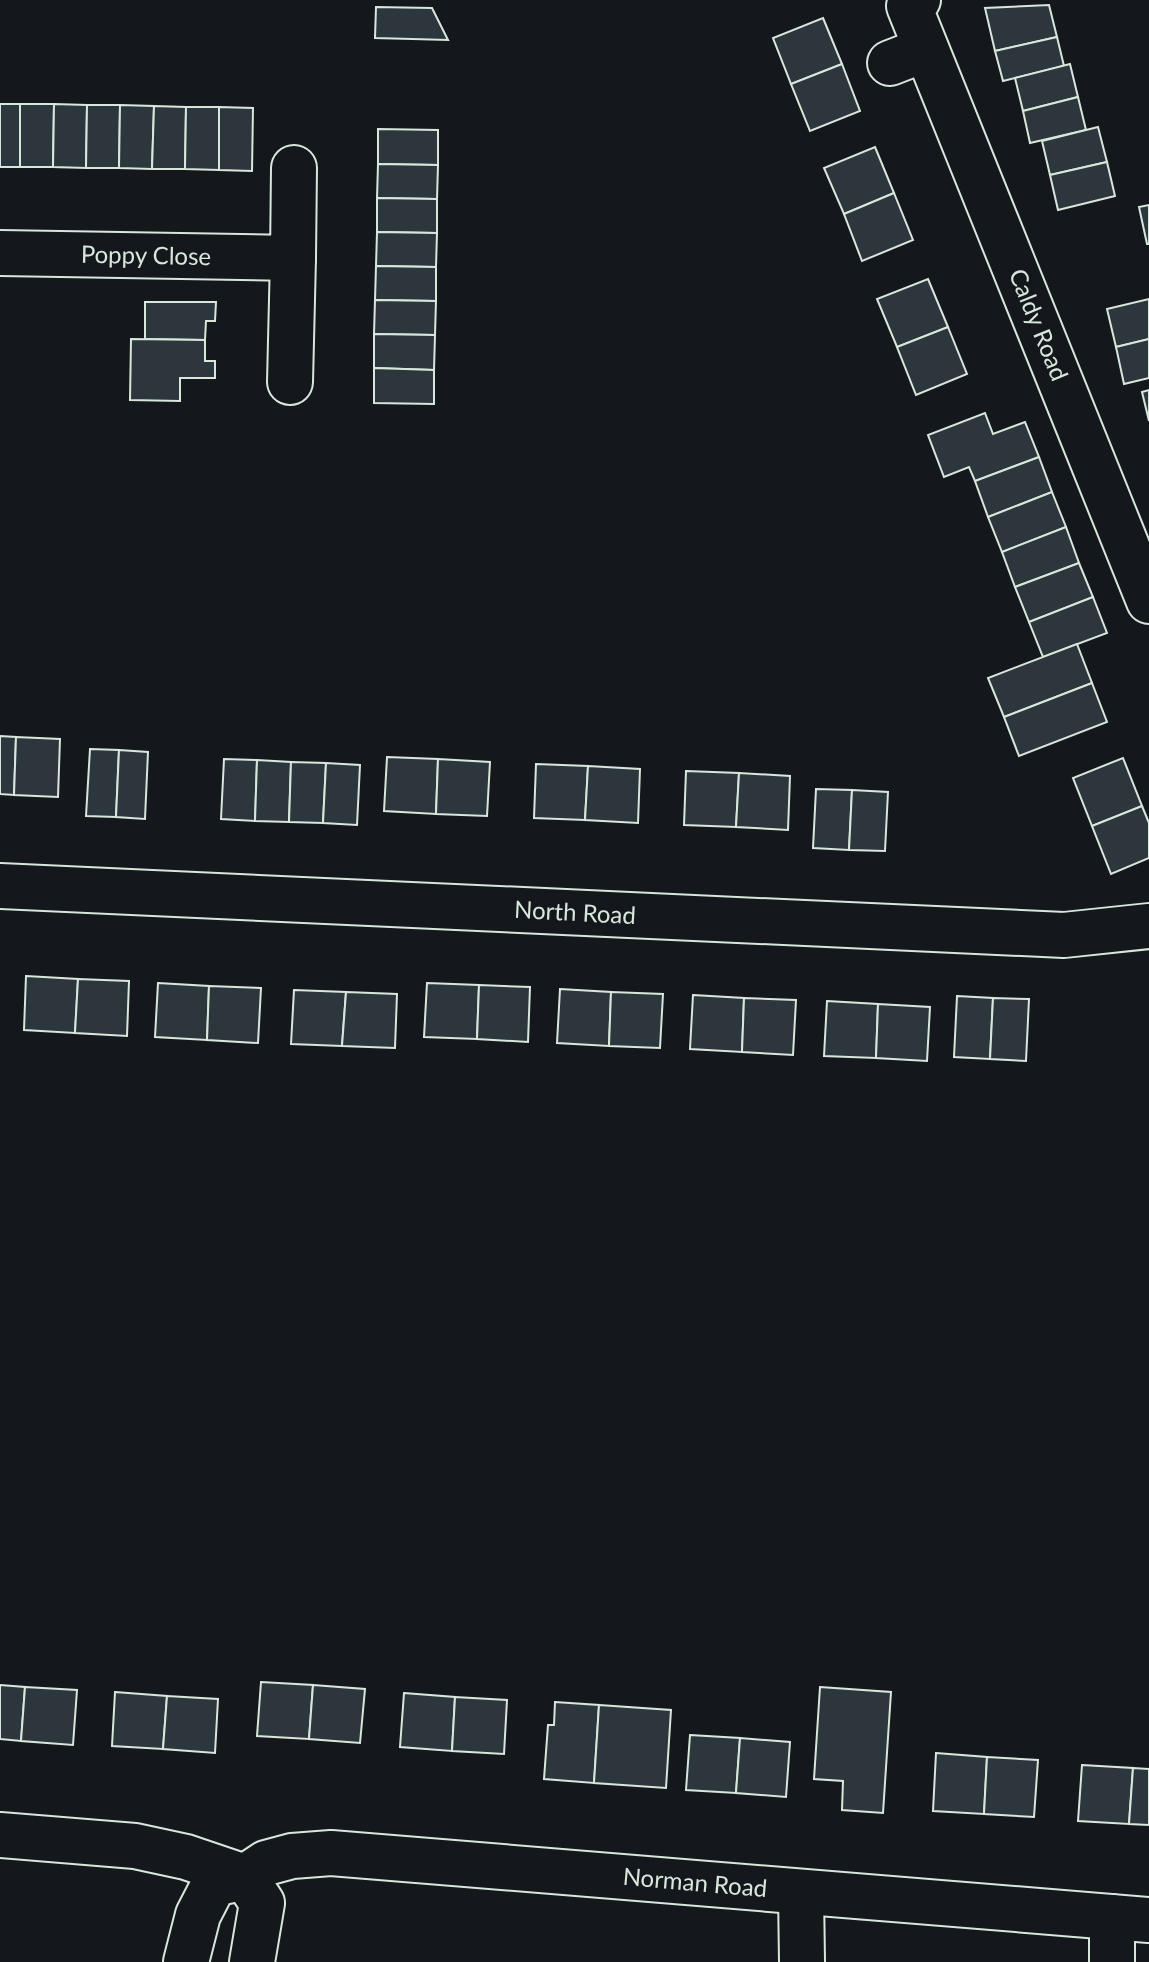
<svg xmlns="http://www.w3.org/2000/svg" width="1149" height="1962" viewBox="0 0 1149 1962" font-family="Lato,sans-serif">
	<style>
		.building { fill: #2c363c; stroke: #d8e6dc; stroke-width: 2 }
		.lines { fill: none; stroke-linecap: round; stroke-linejoin: round }
		.minor-casing { stroke: #d8e6dc; stroke-width: 48 }
		.minor { stroke: #14181c; stroke-width: 44 }
		.labels { text-anchor: middle; stroke-width: 6; stroke-linejoin: round; paint-order: stroke }
		.street-label { font-size: 24px; fill: #d8e6dc; stroke: #14181c }
	</style>
	<rect width="100%" height="100%" fill="#14181c"/>
	<!-- building -->
	<g class="building">
		<path d="M1049 5 1057 37 995 51 985 8Z"/>
		<path d="M376 7 432 8 448 40 375 38Z"/>
		<path d="M823 18 842 64 791 84 773 38Z"/>
		<path d="M1057 37 1064 66 1003 81 995 51Z"/>
		<path d="M842 64 860 111 810 131 791 84Z"/>
		<path d="M1070 64 1078 97 1023 111 1015 78Z"/>
		<path d="M1078 97 1086 130 1030 143 1023 111Z"/>
		<rect x="0" y="104" width="20" height="63"/>
		<path d="M20 104H54L53 167H20Z"/>
		<path d="M54 104 87 105 86 168 53 167Z"/>
		<path d="M87 105H120L119 168H86Z"/>
		<path d="M120 105 154 106 152 169 119 168Z"/>
		<path d="M154 106 186 107 185 169H152Z"/>
		<path d="M186 107H219V170L185 169Z"/>
		<path d="M219 107 253 108 252 171 219 170Z"/>
		<path d="M1098 127 1107 162 1050 175 1042 141Z"/>
		<path d="M378 129 438 130V165L378 164Z"/>
		<path d="M875 147 894 193 844 214 824 168Z"/>
		<path d="M1107 162 1115 196 1058 210 1050 175Z"/>
		<path d="M378 164 438 165 437 199 377 198Z"/>
		<path d="M894 193 913 240 862 261 844 214Z"/>
		<path d="M377 198 437 199V233L377 232Z"/>
		<path d="M1149 205V244H1147L1139 207Z"/>
		<path d="M377 232 437 233 436 267 376 266Z"/>
		<path d="M376 266 436 267V301L375 300Z"/>
		<path d="M928 279 948 327 897 347 877 299Z"/>
		<path d="M1149 299V339L1116 347 1107 309Z"/>
		<path d="M375 300 436 301 435 335 374 334Z"/>
		<path d="M145 302H216L215 321H206L205 340 145 339Z"/>
		<path d="M948 327 967 374 916 395 897 347Z"/>
		<path d="M374 334 435 335 434 370 374 368Z"/>
		<path d="M131 339 205 340V361H215V378H180V401L130 400Z"/>
		<path d="M1149 339V378L1124 384 1116 347Z"/>
		<path d="M374 368 434 370V404L374 403Z"/>
		<path d="M1149 390V421L1142 392Z"/>
		<path d="M985 413 993 434 1025 422 1039 457 975 481 969 467 944 477 928 435Z"/>
		<path d="M1039 457 1052 492 988 517 975 481Z"/>
		<path d="M1052 492 1066 527 1002 552 988 517Z"/>
		<path d="M1066 527 1079 563 1015 587 1002 552Z"/>
		<path d="M1079 563 1093 597 1029 622 1015 587Z"/>
		<path d="M1093 597 1107 633 1043 657 1029 622Z"/>
		<path d="M1077 644 1092 683 1004 717 988 678Z"/>
		<path d="M1092 683 1107 722 1019 756 1004 717Z"/>
		<path d="M0 736 16 737 14 795 0 794Z"/>
		<path d="M16 737 60 739 58 797 14 795Z"/>
		<path d="M90 749 119 750 116 817 86 816Z"/>
		<path d="M119 750 148 752 145 819 116 817Z"/>
		<path d="M387 757 438 759 436 814 384 811Z"/>
		<path d="M1123 758 1142 806 1092 826 1073 778Z"/>
		<path d="M224 759 257 760 255 821 221 819Z"/>
		<path d="M438 759 490 762 487 816 436 814Z"/>
		<path d="M257 760 291 762 289 822 255 821Z"/>
		<path d="M291 762 326 763 323 823 289 822Z"/>
		<path d="M326 763 360 765 357 825 323 823Z"/>
		<path d="M536 764 588 766 585 820 534 818Z"/>
		<path d="M588 766 640 769 638 823 585 820Z"/>
		<path d="M686 771 739 773 736 827 684 825Z"/>
		<path d="M739 773 790 776 788 830 736 827Z"/>
		<path d="M816 789 852 790 849 850 813 848Z"/>
		<path d="M852 790 888 792 885 851 849 850Z"/>
		<path d="M1142 806 1149 823V858L1111 874 1092 826Z"/>
		<path d="M26 976 78 979 75 1033 24 1030Z"/>
		<path d="M78 979 129 981 127 1036 75 1033Z"/>
		<path d="M158 983 209 986 207 1040 155 1037Z"/>
		<path d="M427 983 479 985 477 1039 424 1037Z"/>
		<path d="M479 985 530 987 528 1042 477 1039Z"/>
		<path d="M209 986 261 988 258 1043 207 1040Z"/>
		<path d="M560 989 611 992 609 1046 557 1043Z"/>
		<path d="M294 990 346 992 342 1046 291 1044Z"/>
		<path d="M346 992 397 994 395 1048 342 1046Z"/>
		<path d="M611 992 663 994 660 1048 609 1046Z"/>
		<path d="M693 995 744 998 742 1052 690 1049Z"/>
		<path d="M957 996 993 998 990 1059 954 1057Z"/>
		<path d="M744 998 796 1000 793 1055 742 1052Z"/>
		<path d="M993 998 1029 999 1026 1061 990 1059Z"/>
		<path d="M827 1001 878 1004 876 1058 824 1056Z"/>
		<path d="M878 1004 930 1007 927 1061 876 1058Z"/>
		<path d="M261 1682 313 1685 309 1739 257 1736Z"/>
		<path d="M0 1685 25 1687 21 1741 0 1739Z"/>
		<path d="M313 1685 365 1689 360 1743 309 1739Z"/>
		<path d="M25 1687 77 1690 73 1745 21 1741Z"/>
		<path d="M820 1687 891 1692 883 1813 842 1810 843 1781 814 1779Z"/>
		<path d="M115 1692 167 1696 163 1749 112 1746Z"/>
		<path d="M404 1693 455 1697 452 1751 400 1747Z"/>
		<path d="M167 1696 218 1699 215 1753 163 1749Z"/>
		<path d="M455 1697 507 1700 504 1754 452 1751Z"/>
		<path d="M555 1702 599 1705 594 1783 544 1779 548 1725H554Z"/>
		<path d="M599 1705 671 1710 666 1788 594 1783Z"/>
		<path d="M690 1735 740 1738 736 1793 686 1790Z"/>
		<path d="M740 1738 790 1742 786 1797 736 1793Z"/>
		<path d="M936 1753 987 1757 984 1814 933 1811Z"/>
		<path d="M987 1757 1038 1760 1034 1817 984 1814Z"/>
		<path d="M1082 1765 1133 1768 1129 1824 1078 1821Z"/>
		<path d="M1133 1768 1149 1769V1825L1129 1824Z"/>
	</g>
	<g class="lines">
		<defs>
			<g id="minor">
				<path d="M918 0 909 6 1149 601"/>
				<path d="M890 63 926 49"/>
				<path d="M0 253 293 258 294 168"/>
				<path d="M290 382 293 258"/>
				<path d="M0 886 1064 935 1149 926"/>
				<path d="M0 1835 135 1846 186 1857 245 1877 262 1903 252 1962"/>
				<path d="M801 1892 802 1962"/>
				<path d="M1112 1917V1962"/>
				<path d="M186 1962 198 1915 214 1884 245 1877 266 1863 292 1856 331 1853 1149 1920"/>
			</g>
		</defs>
		<!-- minor casing -->
		<use href="#minor" class="minor-casing"/>
		<!-- minor -->
		<use href="#minor" class="minor"/>
	</g>
	<g class="labels">
		<!-- street labels -->
		<g class="street-label">
			<text transform="translate(146 256) rotate(1)" y="8">Poppy Close</text>
			<text transform="translate(1038 325) rotate(68)" y="8">Caldy Road</text>
			<text transform="translate(575 913) rotate(3)" y="8">North Road</text>
			<text transform="translate(695 1883) rotate(5)" y="8">Norman Road</text>
		</g>
	</g>
</svg>
